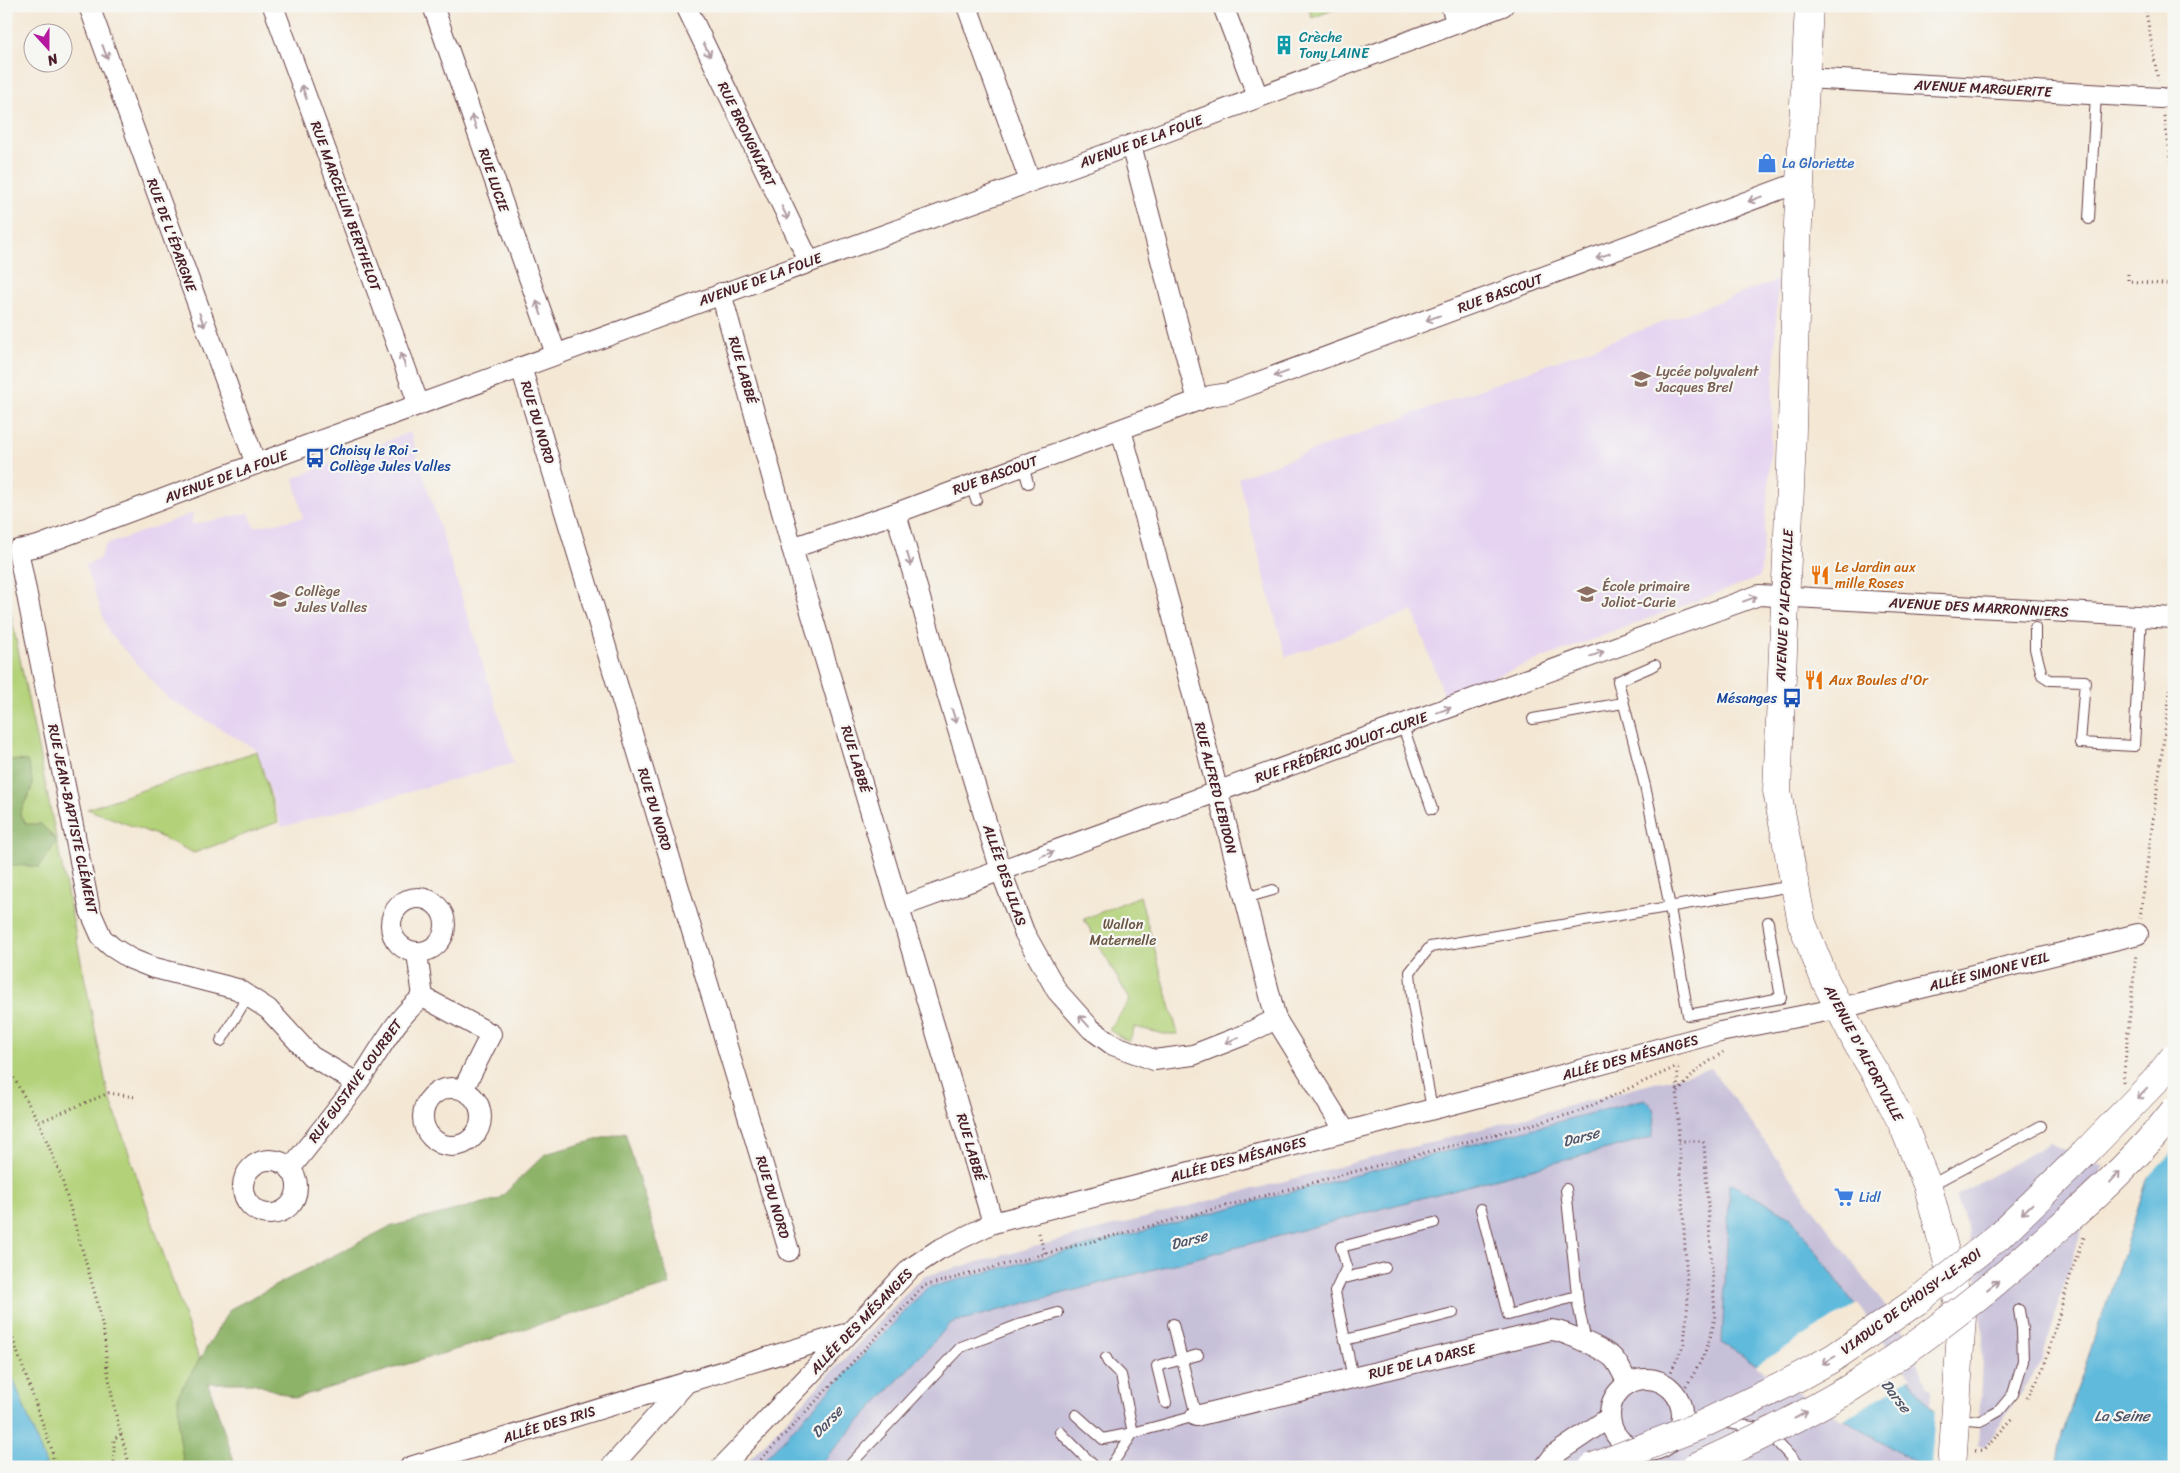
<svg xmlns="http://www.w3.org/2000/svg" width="2180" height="1473" viewBox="0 0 2180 1473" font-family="Sriracha,sans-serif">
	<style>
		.built { fill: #e5d3f1 }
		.industrial { fill: #c7c0d9 }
		.green { fill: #b2d178; stroke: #7e7852 }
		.forest { fill: #8db368; stroke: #6c694a }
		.water { fill: #5ebadc; stroke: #546c84 }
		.pier { fill: #f4e8d5 }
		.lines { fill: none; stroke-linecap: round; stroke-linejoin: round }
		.service-casing { stroke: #643d44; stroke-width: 12 }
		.minor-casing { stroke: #643d44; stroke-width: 22 }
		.secondary-casing { stroke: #643d44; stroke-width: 29 }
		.path { stroke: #643d44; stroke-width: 3; stroke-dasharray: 1 4; stroke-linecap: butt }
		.service { stroke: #fff; stroke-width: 10 }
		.minor { stroke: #fff; stroke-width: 20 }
		.secondary { stroke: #fff; stroke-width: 28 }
		.motorway-bridge-casing { stroke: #643d44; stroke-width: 29; stroke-linecap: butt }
		.motorway-bridge { stroke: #fff; stroke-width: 28 }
		.oneway { stroke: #ae9aa0 }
		.labels { text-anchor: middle; stroke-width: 4.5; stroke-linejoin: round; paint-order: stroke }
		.culture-label { font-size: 14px; fill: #0d838f; stroke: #f6f6f2; text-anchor: start }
		.street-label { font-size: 14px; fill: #4a1f2b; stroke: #f6f6f2 }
		.shop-label { font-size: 14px; fill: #366cbe; stroke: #f6f6f2; text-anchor: start }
		.education-label { font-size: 14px; fill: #785e54; stroke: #f6f6f2; text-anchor: start }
		.transit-label { font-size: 14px; fill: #164399; stroke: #f6f6f2; text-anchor: start }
		.food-label { font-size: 14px; fill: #c56008; stroke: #f6f6f2; text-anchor: start }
		.park-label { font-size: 14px; fill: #695442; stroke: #f6f6f2 }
		.water-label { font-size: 15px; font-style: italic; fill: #515569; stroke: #f6f6f2 }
	</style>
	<rect width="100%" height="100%" fill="#f6f6f2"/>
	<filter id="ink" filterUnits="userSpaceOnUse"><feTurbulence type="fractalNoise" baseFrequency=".02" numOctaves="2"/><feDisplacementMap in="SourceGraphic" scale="10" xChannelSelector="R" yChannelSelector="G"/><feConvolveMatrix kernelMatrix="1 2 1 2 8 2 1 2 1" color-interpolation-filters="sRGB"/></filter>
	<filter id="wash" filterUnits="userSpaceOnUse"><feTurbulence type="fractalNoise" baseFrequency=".0096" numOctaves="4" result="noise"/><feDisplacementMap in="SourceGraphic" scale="20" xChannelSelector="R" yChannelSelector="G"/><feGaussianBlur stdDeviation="1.12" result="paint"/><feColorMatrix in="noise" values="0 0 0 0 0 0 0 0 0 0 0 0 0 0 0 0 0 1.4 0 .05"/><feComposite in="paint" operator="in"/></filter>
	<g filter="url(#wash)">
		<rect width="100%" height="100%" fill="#f4e8d5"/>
		<!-- built -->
		<g class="built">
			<path d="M1778 280 1769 481 1760 577 1444 695 1413 611 1286 657 1238 478Z"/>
			<path d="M410 432 514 763 282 827 257 750 168 698 109 633 85 565 99 559 106 545 193 513 191 525 249 513 254 527 303 518 294 478Z"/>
		</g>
		<!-- industrial -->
		<g class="industrial">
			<path d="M1711 1068 1906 1335 1927 1387 1931 1389 1926 1467H742L913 1286 925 1276Z"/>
			<path d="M2049 1143 2103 1166 2061 1294 2041 1363 1985 1446H1978L1983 1337 1977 1278 1968 1229 1956 1196Z"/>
		</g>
		<!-- green -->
		<g class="green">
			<path d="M1308 6H1343L1312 18Z"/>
			<path d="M6 564 7 595 107 1089 236 1467H6Z"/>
			<path d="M257 751 278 822 194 853 159 836 87 809Z"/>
			<path d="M1140 896 1178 1034H1164L1135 1027 1129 1042 1109 1030 1130 1000 1084 919Z"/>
		</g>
		<!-- forest -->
		<g class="forest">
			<path d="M13 760 27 761C30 770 34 781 31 790 27 799 23 805 20 814L26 824H41L57 841 39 867C26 867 19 862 6 867V761Z"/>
			<path d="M625 1132 670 1285 295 1398 253 1383H208L236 1467H184L179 1432 178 1395 230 1309 389 1227 499 1199 545 1154Z"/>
		</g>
		<!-- water -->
		<g class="water">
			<path d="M2174 1095V1467H2056L2062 1434 2131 1230Z"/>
			<path d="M1645 1099C1658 1109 1655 1122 1652 1137L951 1323 817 1467H757L927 1288Z"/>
			<path d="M1730 1183 1791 1217 1910 1381 1978 1467H1922L1722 1343Z"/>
			<path d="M6 1359 10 1370 47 1467H6Z"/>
		</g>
		<!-- pier -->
		<g class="pier">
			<path d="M2174 1093V1150L2143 1182 2171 1094Z"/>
			<path d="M1857 1304 1910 1377 1857 1412 1842 1420 1755 1366Z"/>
			<path d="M1935 1409 1976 1460V1467H1931Z"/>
		</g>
	</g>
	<g filter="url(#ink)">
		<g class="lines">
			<defs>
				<g id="service">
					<path d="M2089 219 2096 94"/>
					<path d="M1023 465 1028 483"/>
					<path d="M971 484 976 500"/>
					<path d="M2035 628V649L2042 675 2050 680 2085 681 2080 743 2134 746 2141 616"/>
					<path d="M1655 665 1618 681 1645 786 1670 907 1688 1015 1781 998 1768 922"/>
					<path d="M1533 719 1623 703"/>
					<path d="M1402 724 1432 809"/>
					<path d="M1245 898 1273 890"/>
					<path d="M221 1041 248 996"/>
					<path d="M1432 1109 1413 1005 1410 972 1430 947 1793 886"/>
					<path d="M1929 1186 2041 1126"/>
					<path d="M1566 1189 1578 1304 1584 1333 1581 1341"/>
					<path d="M1481 1209 1508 1315 1577 1296"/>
					<path d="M1341 1279 1385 1268"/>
					<path d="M1345 1340 1453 1313"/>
					<path d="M1106 1358 1108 1362 1121 1375 1133 1433 1196 1416 1173 1324"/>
					<path d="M1353 1378 1335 1292 1347 1267 1341 1247 1434 1223"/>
					<path d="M1166 1403 1157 1366 1198 1355"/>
					<path d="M1076 1415 1103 1439 1133 1433"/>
					<path d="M1682 1416 1699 1419"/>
					<path d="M1956 1419 1980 1421 1992 1415 1999 1411 2013 1394 2023 1361 2022 1329 2019 1310"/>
					<path d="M1721 1422 1765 1429 1800 1467"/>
					<path d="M1060 1432 1095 1467"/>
					<path d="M848 1467 961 1347 1026 1322 1058 1313"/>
					<path d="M1110 1467 1133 1433"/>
				</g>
				<g id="minor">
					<path d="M89 6 256 464"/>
					<path d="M273 6 419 405"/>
					<path d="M433 6 556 354"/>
					<path d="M686 6 809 261"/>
					<path d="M967 6 1030 181"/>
					<path d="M1223 6 1258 97"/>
					<path d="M1451 6 1457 23"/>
					<path d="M1805 78 2161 98"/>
					<path d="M1131 145 1198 401"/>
					<path d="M721 293 792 548 993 1223"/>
					<path d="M521 367 789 1251"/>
					<path d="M1121 430 1173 617 1276 1019 1345 1131"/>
					<path d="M896 513 943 680 1001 871 1024 932 1057 991 1091 1029 1113 1045 1154 1060 1193 1055 1244 1035 1276 1019"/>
					<path d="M792 548 896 513 1210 396 1229 393 1800 182"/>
					<path d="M18 550 38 546 256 464 1131 145 1503 6"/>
					<path d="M18 550 90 911 102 938 112 947 131 959 151 967 237 989 268 1009 311 1056 357 1083"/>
					<circle cx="418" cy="925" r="27"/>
					<path d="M900 907 1759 595 2174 618"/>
					<path d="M417 953 423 997"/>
					<circle cx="452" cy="1117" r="29"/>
					<circle cx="270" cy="1187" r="27"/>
					<path d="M290 1169C312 1141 335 1113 356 1085 378 1056 393 1019 423 997L491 1034 463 1090"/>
					<circle cx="1646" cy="1415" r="36"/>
					<path d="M1196 1416 1550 1330C1562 1330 1603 1349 1612 1357 1619 1363 1623 1375 1628 1384"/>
					<path d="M410 1467 848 1333"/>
					<path d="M611 1467 688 1381"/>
					<path d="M722 1467 911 1268 938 1250 993 1223 1499 1092 1720 1032 1841 1008 2138 934"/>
					<path d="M1545 1467 1554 1455 1610 1417"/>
				</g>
				<path id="secondary" d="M1809 6 1797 243 1791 464 1777 791 1802 923 1825 980 1858 1045 1882 1084 1903 1125 1928 1187 1962 1316 1952 1467"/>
			</defs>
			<!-- service casing -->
			<use href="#service" class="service-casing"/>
			<!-- minor casing -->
			<use href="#minor" class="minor-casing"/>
			<!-- secondary casing -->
			<use href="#secondary" class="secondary-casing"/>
			<!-- path -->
			<g class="path">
				<path d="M2145 6 2158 80"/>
				<path d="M2164 116 2174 177"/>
				<path d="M2128 274V281L2174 285"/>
				<path d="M2140 918 2174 662"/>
				<path d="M6 1065 39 1122 61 1176 97 1301 104 1333 107 1367 114 1407 121 1434 114 1439V1467"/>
				<path d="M2123 1082 2136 954"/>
				<path d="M1678 1092 1697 1070 1723 1052"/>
				<path d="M6 1097V1101"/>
				<path d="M39 1122 109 1093 135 1097"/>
				<path d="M1039 1233 1045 1254"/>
				<path d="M6 1320 52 1450 54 1467"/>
				<path d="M1665 1385 1684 1344 1688 1301 1677 1105 1678 1065"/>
				<path d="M1677 1398C1696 1374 1712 1344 1715 1314L1704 1143 1702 1141H1679"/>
				<path d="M2027 1398 2043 1370 2072 1270 2084 1237"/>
				<path d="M121 1434 130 1467"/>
				<path d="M1975 1451 1984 1450 2014 1417"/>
				<path d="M754 1467 924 1286 1575 1113 1678 1066"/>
			</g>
			<!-- service -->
			<use href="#service" class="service"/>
			<!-- minor -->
			<use href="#minor" class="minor"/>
			<!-- secondary -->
			<use href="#secondary" class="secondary"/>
			<defs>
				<g id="motorway-bridge">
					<path d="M1593 1467 1699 1426 1782 1386 1833 1358 1917 1301 1999 1236 2084 1154 2155 1081 2174 1057"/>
					<path d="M1695 1467C1747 1443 1800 1418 1850 1388 1923 1342 1990 1289 2054 1232 2097 1195 2139 1156 2174 1111"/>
				</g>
			</defs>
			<!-- motorway-bridge casing -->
			<use href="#motorway-bridge" class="motorway-bridge-casing"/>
			<!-- motorway-bridge -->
			<use href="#motorway-bridge" class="motorway-bridge"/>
		</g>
		<!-- one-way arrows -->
		<defs><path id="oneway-shaft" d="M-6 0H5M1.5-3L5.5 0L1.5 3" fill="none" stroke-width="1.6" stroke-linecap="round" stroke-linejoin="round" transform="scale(1.25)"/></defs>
		<g class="oneway">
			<use href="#oneway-shaft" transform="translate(707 50) rotate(64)"/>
			<use href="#oneway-shaft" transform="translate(105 52) rotate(70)"/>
			<use href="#oneway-shaft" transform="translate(304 92) rotate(-110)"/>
			<use href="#oneway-shaft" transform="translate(474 122) rotate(-109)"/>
			<use href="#oneway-shaft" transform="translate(1755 199) rotate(159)"/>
			<use href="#oneway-shaft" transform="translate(785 213) rotate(64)"/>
			<use href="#oneway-shaft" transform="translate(1603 256) rotate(160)"/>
			<use href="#oneway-shaft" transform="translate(539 308) rotate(-109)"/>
			<use href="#oneway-shaft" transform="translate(1433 318) rotate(160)"/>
			<use href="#oneway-shaft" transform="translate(202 320) rotate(69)"/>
			<use href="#oneway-shaft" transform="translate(403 360) rotate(-110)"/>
			<use href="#oneway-shaft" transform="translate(1281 374) rotate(160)"/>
			<use href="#oneway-shaft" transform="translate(909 559) rotate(74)"/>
			<use href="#oneway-shaft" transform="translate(1750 599) rotate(-20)"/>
			<use href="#oneway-shaft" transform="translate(1597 654) rotate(-20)"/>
			<use href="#oneway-shaft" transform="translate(1444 710) rotate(-20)"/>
			<use href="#oneway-shaft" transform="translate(954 716) rotate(73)"/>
			<use href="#oneway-shaft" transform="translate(1047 854) rotate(-20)"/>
			<use href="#oneway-shaft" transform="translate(1084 1021) rotate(-132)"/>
			<use href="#oneway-shaft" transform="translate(1232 1040) rotate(158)"/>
			<use href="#oneway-shaft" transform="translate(2142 1094) rotate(134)"/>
			<use href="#oneway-shaft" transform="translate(2115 1177) rotate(-48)"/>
			<use href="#oneway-shaft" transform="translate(2027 1209) rotate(136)"/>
			<use href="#oneway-shaft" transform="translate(1993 1285) rotate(-38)"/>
			<use href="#oneway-shaft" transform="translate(1829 1360) rotate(150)"/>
			<use href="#oneway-shaft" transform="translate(1801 1415) rotate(-29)"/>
		</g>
	</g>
	<!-- icons -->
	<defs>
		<symbol id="building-bare" viewBox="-9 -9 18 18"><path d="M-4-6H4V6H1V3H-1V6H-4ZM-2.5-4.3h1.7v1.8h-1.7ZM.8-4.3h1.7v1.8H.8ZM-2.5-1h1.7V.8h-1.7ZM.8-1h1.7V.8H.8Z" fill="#0f9aa8" stroke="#f6f6f2" stroke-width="2.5" paint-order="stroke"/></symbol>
		<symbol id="shop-bare" viewBox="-9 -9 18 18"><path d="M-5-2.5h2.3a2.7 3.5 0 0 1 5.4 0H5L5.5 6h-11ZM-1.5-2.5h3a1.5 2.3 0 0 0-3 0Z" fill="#3f7fe0" stroke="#f6f6f2" stroke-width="2.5" paint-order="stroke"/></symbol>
		<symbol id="school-bare" viewBox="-9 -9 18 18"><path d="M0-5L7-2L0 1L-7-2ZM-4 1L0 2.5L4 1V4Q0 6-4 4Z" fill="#8d6e63" stroke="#f6f6f2" stroke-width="2.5" paint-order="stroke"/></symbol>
		<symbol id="bus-bare" viewBox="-9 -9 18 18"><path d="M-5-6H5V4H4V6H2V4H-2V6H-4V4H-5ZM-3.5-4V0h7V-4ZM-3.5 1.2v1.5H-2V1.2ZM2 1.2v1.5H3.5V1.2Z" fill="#1a4fb4" stroke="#f6f6f2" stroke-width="2.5" paint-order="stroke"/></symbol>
		<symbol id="restaurant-bare" viewBox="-9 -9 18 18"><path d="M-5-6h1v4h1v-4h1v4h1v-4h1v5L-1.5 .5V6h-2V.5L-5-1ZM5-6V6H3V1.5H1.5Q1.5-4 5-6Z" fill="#e8710a" stroke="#f6f6f2" stroke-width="2.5" paint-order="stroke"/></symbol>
		<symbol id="supermarket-bare" viewBox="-9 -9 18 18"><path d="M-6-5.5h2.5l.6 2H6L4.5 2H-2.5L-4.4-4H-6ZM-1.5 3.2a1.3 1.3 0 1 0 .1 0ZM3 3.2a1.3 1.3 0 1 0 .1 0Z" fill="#3f7fe0" stroke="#f6f6f2" stroke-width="2.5" paint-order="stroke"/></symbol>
	</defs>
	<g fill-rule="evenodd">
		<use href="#building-bare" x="1270" y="31" width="28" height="28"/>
		<use href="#shop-bare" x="1753" y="149" width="28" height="28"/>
		<use href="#school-bare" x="1627" y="365" width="28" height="28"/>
		<use href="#bus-bare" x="301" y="444" width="28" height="28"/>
		<use href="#restaurant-bare" x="1806" y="561" width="28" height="28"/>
		<use href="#school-bare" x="1573" y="580" width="28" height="28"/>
		<use href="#school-bare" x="266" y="585" width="28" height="28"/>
		<use href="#restaurant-bare" x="1800" y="666" width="28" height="28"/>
		<use href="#bus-bare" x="1778" y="684" width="28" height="28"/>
		<use href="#supermarket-bare" x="1830" y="1183" width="28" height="28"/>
	</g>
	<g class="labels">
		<!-- culture labels -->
		<g class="culture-label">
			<text x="1299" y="42">Crèche<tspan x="1299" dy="16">Tony LAINE</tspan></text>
		</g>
		<!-- street labels -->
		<g class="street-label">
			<text transform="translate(1983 88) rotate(3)" y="5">AVENUE MARGUERITE</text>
			<text transform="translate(747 134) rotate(64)" y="5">RUE BRONGNIART</text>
			<text transform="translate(1141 141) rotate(-20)" y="5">AVENUE DE LA FOLIE</text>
			<text transform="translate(494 180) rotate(71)" y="5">RUE LUCIE</text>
			<text transform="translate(346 206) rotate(70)" y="5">RUE MARCELLIN BERTHELOT</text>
			<text transform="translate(172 235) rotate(70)" y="5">RUE DE L'ÉPARGNE</text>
			<text transform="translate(760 279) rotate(-20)" y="5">AVENUE DE LA FOLIE</text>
			<text transform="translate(1500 293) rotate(-20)" y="5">RUE BASCOUT</text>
			<text transform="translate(743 370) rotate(74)" y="5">RUE LABBÉ</text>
			<text transform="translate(538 422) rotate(73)" y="5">RUE DU NORD</text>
			<text transform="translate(995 475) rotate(-20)" y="5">RUE BASCOUT</text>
			<text transform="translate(226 476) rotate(-20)" y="5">AVENUE DE LA FOLIE</text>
			<text transform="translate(1784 605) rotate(-87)" y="5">AVENUE D'ALFORTVILLE</text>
			<text transform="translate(1979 607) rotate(3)" y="5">AVENUE DES MARRONNIERS</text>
			<text transform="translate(1341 747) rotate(-20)" y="5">RUE FRÉDÉRIC JOLIOT-CURIE</text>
			<text transform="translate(856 759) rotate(73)" y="5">RUE LABBÉ</text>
			<text transform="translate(1216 788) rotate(76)" y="5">RUE ALFRED LEBIDON</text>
			<text transform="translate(655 809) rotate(73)" y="5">RUE DU NORD</text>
			<text transform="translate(73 819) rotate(78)" y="5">RUE JEAN-BAPTISTE CLÉMENT</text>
			<text transform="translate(1005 875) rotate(71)" y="5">ALLÉE DES LILAS</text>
			<text transform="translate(1989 971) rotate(-14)" y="5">ALLÉE SIMONE VEIL</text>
			<text transform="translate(1864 1053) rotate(62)" y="5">AVENUE D'ALFORTVILLE</text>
			<text transform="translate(1630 1057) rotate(-15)" y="5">ALLÉE DES MÉSANGES</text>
			<text transform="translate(355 1081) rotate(-54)" y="5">RUE GUSTAVE COURBET</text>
			<text transform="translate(971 1147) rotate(74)" y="5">RUE LABBÉ</text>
			<text transform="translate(1238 1159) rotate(-15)" y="5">ALLÉE DES MÉSANGES</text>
			<text transform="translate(773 1197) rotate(73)" y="5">RUE DU NORD</text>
			<text transform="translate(1911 1301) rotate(-36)" y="5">VIADUC DE CHOISY-LE-ROI</text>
			<text transform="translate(861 1321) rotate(-46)" y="5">ALLÉE DES MÉSANGES</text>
			<text transform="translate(1422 1361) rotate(-14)" y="5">RUE DE LA DARSE</text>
			<text transform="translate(549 1424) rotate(-17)" y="5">ALLÉE DES IRIS</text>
		</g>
		<!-- shop labels -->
		<g class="shop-label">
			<text x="1782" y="168">La Gloriette</text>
			<text x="1859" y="1202">Lidl</text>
		</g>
		<!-- education labels -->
		<g class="education-label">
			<text x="1656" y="376">Lycée polyvalent<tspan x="1656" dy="16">Jacques Brel</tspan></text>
			<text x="1602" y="591">École primaire<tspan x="1602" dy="16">Joliot-Curie</tspan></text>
			<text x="295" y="596">Collège<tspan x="295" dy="16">Jules Valles</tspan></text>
		</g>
		<!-- transit labels -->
		<g class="transit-label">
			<text x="330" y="455">Choisy le Roi -<tspan x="330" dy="16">Collège Jules Valles</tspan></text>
			<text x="1777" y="703" text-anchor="end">Mésanges</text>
		</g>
		<!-- food labels -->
		<g class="food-label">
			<text x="1835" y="572">Le Jardin aux<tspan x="1835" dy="16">mille Roses</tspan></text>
			<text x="1829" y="685">Aux Boules d'Or</text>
		</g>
		<!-- park labels -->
		<g class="park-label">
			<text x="1123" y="929">Wallon<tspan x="1123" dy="16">Maternelle</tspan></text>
		</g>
		<!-- water labels -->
		<g class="water-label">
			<text transform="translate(1581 1137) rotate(-15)" y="5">Darse</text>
			<text transform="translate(1189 1240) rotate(-15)" y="5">Darse</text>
			<text transform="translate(1896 1396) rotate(52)" y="5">Darse</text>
			<text x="2122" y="1421">La Seine</text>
			<text transform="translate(827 1422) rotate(-46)" y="5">Darse</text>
		</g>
	</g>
	<!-- margin -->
	<rect width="2180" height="1473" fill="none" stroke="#f6f6f2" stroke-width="25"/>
	<!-- north arrow -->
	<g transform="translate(48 48) rotate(159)"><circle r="24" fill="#f6f6f2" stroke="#b1a0a2"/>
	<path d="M0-4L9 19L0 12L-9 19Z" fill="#b5179e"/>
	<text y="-8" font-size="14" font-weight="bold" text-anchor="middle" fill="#4a1f2b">N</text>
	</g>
</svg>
